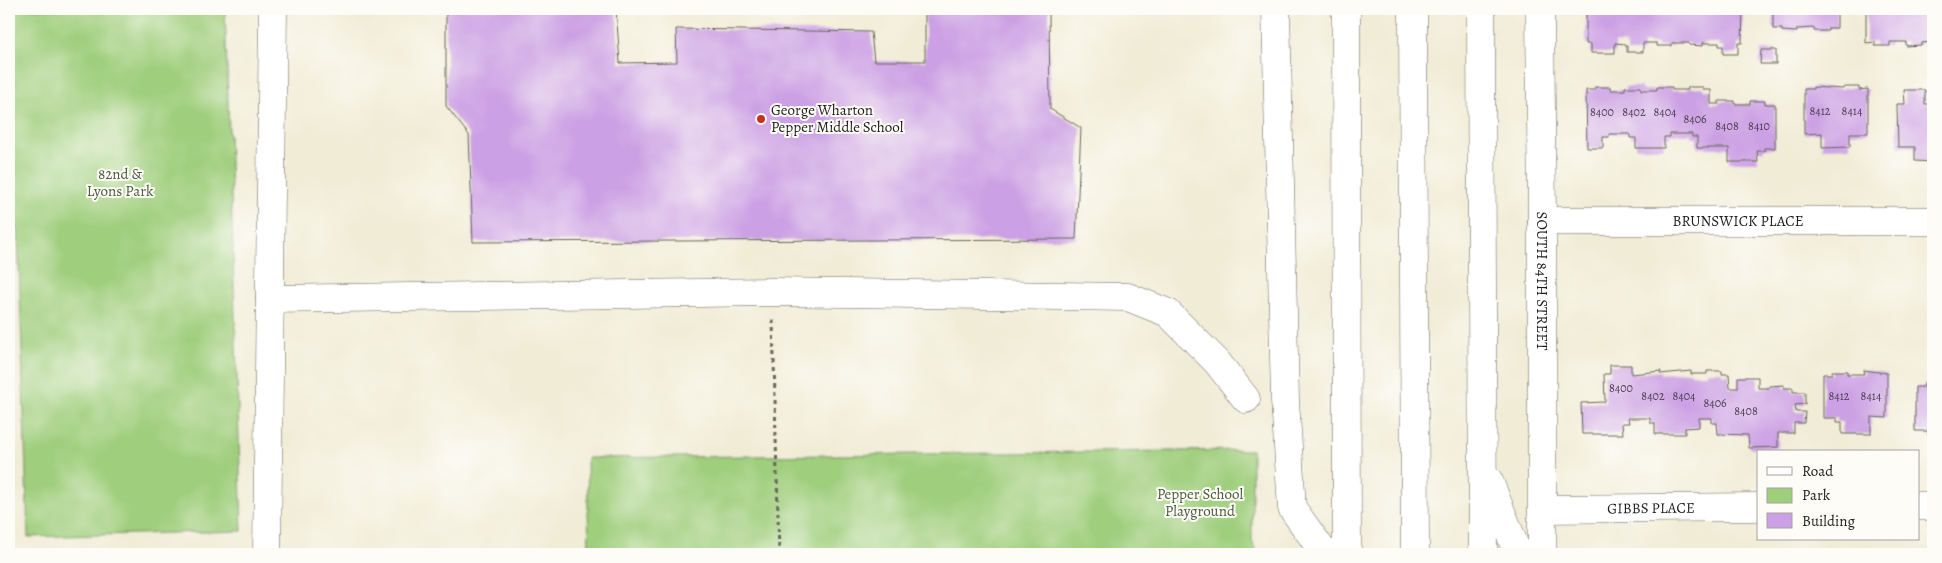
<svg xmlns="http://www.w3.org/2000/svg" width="1942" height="563" viewBox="0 0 1942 563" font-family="Alegreya,serif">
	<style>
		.green { fill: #9fce7c; stroke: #5e754c }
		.building { fill: #cca0e4 }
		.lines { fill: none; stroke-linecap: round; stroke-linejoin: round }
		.minor-casing { stroke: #67655d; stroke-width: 29 }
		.major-casing { stroke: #67655d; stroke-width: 29 }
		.path { stroke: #67655d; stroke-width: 3; stroke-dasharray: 4 4; stroke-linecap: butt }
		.minor { stroke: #fff; stroke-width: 28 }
		.major { stroke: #fff; stroke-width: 28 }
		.poi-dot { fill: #c8321e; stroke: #fdfcf7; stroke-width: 2 }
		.labels { text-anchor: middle; stroke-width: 4; stroke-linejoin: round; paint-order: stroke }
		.number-label { font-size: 12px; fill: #483d4e }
		.poi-label { font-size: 15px; fill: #1c1c1c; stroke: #fdfcf7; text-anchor: start }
		.park-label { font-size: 15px; fill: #4a5a3e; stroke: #fdfcf7 }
		.street-label { font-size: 15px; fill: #1c1c1c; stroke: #fdfcf7 }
	</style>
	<rect width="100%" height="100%" fill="#fdfcf7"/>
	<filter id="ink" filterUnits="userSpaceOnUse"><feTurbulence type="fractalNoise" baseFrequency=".02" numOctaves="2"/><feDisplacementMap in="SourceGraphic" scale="10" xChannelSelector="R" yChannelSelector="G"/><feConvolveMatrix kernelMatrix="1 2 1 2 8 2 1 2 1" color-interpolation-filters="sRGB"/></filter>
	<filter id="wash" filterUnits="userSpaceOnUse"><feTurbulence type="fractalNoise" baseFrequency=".0096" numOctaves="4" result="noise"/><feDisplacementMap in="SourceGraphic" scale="20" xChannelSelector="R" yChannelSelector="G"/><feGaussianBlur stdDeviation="1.12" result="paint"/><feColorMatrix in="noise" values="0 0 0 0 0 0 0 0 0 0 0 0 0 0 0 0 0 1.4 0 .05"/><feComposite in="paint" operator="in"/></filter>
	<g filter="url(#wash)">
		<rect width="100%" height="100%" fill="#f1ecd6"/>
		<!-- green -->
		<g class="green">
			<path d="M9 9H225L242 531 28 537 18 229 9 228Z"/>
			<path d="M1252 450V541L1257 554H589L587 458Z"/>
		</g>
		<g id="blocks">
			<!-- building -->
			<g class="building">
				<path d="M446 9H616L620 63 677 62 676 29 871 32 874 61H925V9H1049L1050 109 1081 128 1076 239 473 242 469 135 446 106Z"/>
				<path d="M1586 9H1743L1742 43H1738V54H1723V46H1719V43H1703V46L1689 45V43H1672V46H1657V43H1643V52H1627V46H1625V44L1615 43V53H1591V44H1586Z"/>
				<path d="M1773 9H1837V28H1828V31H1814V28L1797 29V32L1782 31V29H1773Z"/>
				<path d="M1866 9H1933V42L1921 43V45L1906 46V42H1890V46H1875V42L1866 43Z"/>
				<path d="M1761 50H1776V64H1760Z"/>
				<path d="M1595 87H1610V90H1625V87H1641V90H1657V87H1672V90H1688V87H1703V90H1711V104H1719V101H1735V104H1750V101H1765V104H1775V148H1764V151H1757L1758 162H1729V148H1697V137H1692V134H1670V137H1664V148H1636V138H1630V134H1609V137H1603V148H1587L1586 90H1594Z"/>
				<path d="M1813 87 1843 89 1844 87H1859V90L1868 89V133H1850V147L1822 148V133L1804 134V89H1813Z"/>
				<path d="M1904 90H1925V104H1933V162L1915 161V147H1898L1897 104H1905Z"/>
				<path d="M1610 365H1631V374L1661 371 1660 374 1691 371V374H1707V371H1722V374H1729L1730 388H1738V377H1758V388H1769V386L1784 385V388H1793V392H1805V404L1795 405 1796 412H1805L1804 423H1794V433H1778V447L1749 448 1748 435 1718 434 1717 423H1712V418H1699V427L1685 428V434H1655V423H1650V418H1628L1629 423H1622L1623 434H1582L1581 403 1605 402 1604 374H1610Z"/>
				<path d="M1863 370 1887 373V418L1871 417V434H1842V422H1837V418H1823V374H1832V371H1847V374H1864Z"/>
				<path d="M1924 384H1933V435L1928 436V431H1915V387H1924Z"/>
			</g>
		</g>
	</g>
	<g filter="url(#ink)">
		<use href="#blocks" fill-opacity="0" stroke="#67655d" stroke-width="1"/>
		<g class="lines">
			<defs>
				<g id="minor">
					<path d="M1276 9 1285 400 1292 508 1322 550 1329 554"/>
					<path d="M1346 9 1347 554"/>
					<path id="s1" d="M1540 9 1542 221V554"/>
					<path id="s2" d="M1542 221H1933"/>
					<path d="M270 299 773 292 1128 297 1168 313 1217 362 1246 399"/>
					<path d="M1918 506H1933"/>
					<path id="s3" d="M1543 509 1758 507"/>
					<path d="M267 554 273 9"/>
				</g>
				<g id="major">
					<path d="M1413 9 1415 554"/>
					<path d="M1481 9 1483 554"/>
					<path d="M1489 481 1518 554"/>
				</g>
			</defs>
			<!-- minor casing -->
			<use href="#minor" class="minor-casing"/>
			<!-- major casing -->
			<use href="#major" class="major-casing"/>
			<!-- path -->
			<path class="path" d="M773 320 779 554"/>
			<!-- minor -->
			<use href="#minor" class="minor"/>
			<!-- major -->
			<use href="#major" class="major"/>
		</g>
	</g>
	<!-- markers -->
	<circle class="poi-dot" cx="761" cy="119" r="5"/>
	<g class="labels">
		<!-- number labels -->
		<g class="number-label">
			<text x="1820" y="115">8412</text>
			<text x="1852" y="115">8414</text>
			<text x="1602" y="116">8400</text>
			<text x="1634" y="116">8402</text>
			<text x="1665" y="116">8404</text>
			<text x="1695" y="123">8406</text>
			<text x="1727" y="130">8408</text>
			<text x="1759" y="130">8410</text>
			<text x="1621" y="392">8400</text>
			<text x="1653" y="400">8402</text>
			<text x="1684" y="400">8404</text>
			<text x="1839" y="400">8412</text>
			<text x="1871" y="400">8414</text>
			<text x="1715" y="407">8406</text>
			<text x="1746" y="415">8408</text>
		</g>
		<!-- poi labels -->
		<g class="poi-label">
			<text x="771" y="115">George Wharton<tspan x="771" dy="17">Pepper Middle School</tspan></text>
		</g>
		<!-- park labels -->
		<g class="park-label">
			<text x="120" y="179">82nd &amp;<tspan x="120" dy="17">Lyons Park</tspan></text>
			<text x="1200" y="499">Pepper School<tspan x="1200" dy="17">Playground</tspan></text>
		</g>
		<!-- street labels -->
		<g class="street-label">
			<text dy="5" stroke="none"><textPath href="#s2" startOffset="196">BRUNSWICK PLACE</textPath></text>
			<text dy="5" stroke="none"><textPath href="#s1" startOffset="272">SOUTH 84TH STREET</textPath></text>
			<text dy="5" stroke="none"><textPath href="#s3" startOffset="108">GIBBS PLACE</textPath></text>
		</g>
	</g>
	<!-- margin -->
	<rect width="1942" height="563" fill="none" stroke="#fdfcf7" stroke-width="30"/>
	<!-- legend -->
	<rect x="1757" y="450" width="162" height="90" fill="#fdfcf7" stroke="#a3a29f"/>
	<rect x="1767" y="467" width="25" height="8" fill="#ffffff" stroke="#a3a29f"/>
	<text x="1802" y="476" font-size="15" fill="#1c1c1c">Road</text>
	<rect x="1767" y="488" width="25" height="15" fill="#9fce7c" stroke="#a3a29f"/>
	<text x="1802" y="500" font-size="15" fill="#1c1c1c">Park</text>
	<rect x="1767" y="513" width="25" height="15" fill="#cca0e4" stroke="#a3a29f"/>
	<text x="1802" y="526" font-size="15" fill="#1c1c1c">Building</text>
</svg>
